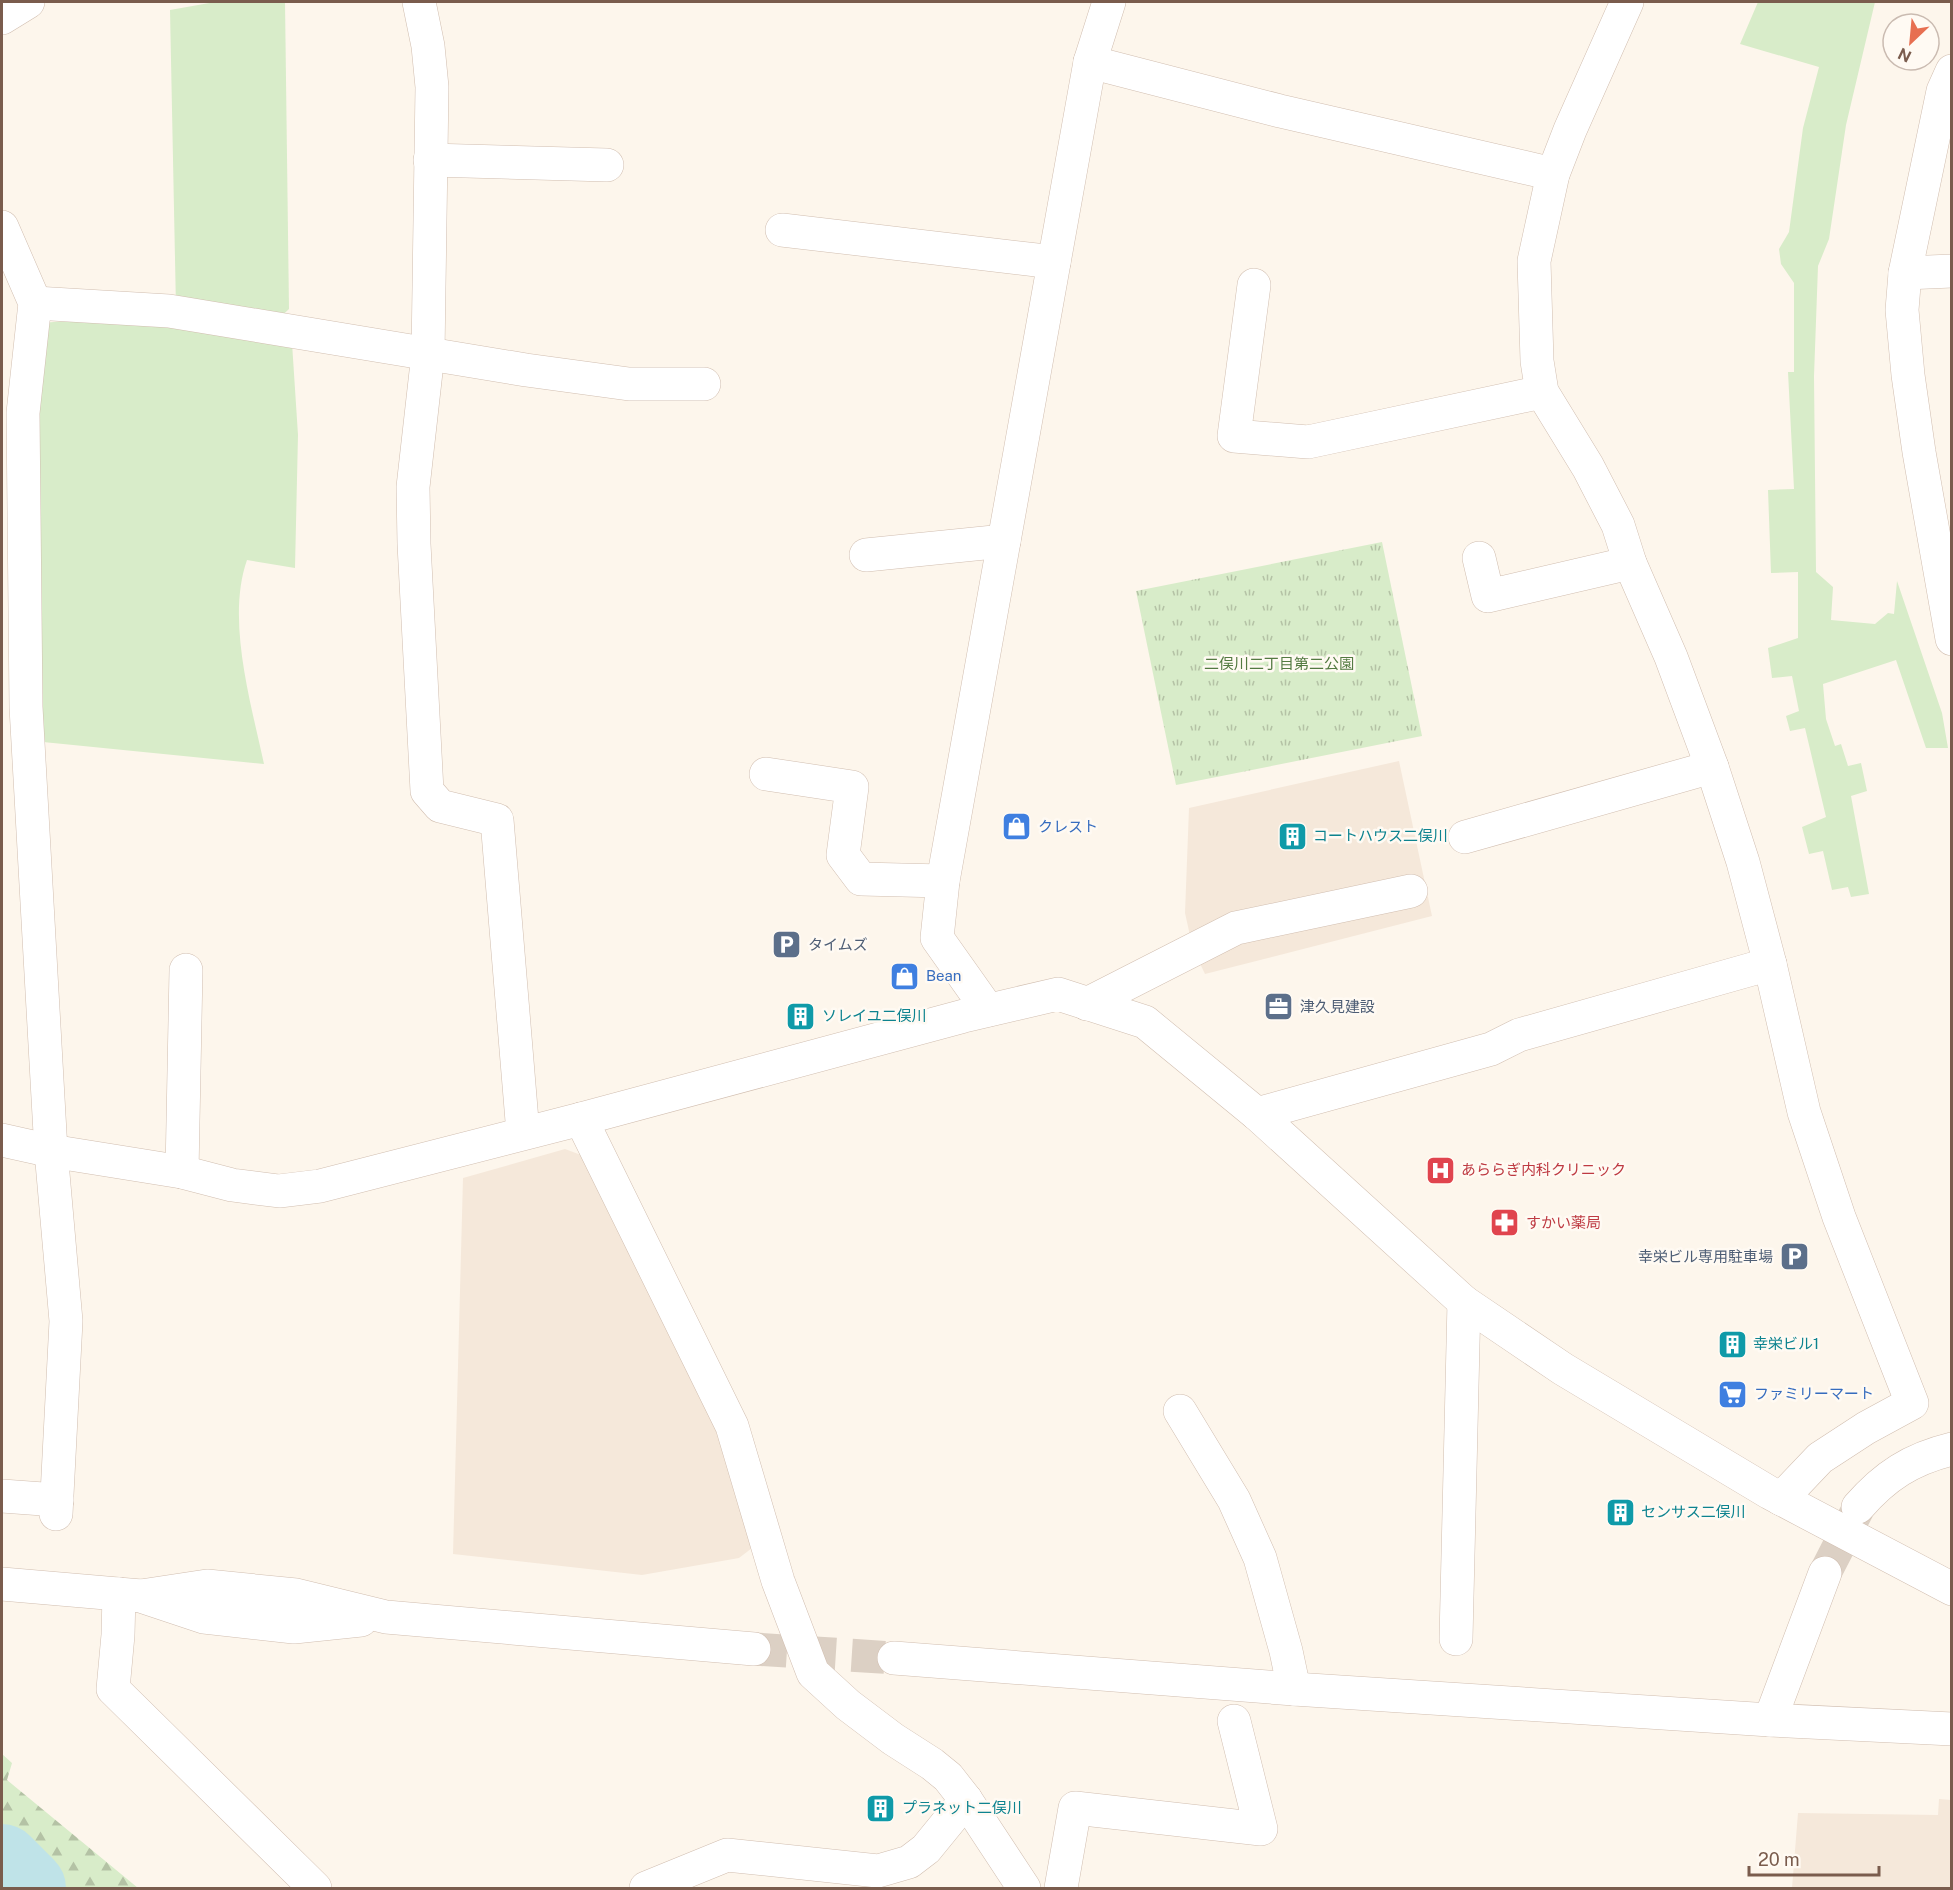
<svg xmlns="http://www.w3.org/2000/svg" width="1953" height="1890" viewBox="0 0 1953 1890" font-family="'Public Sans','Noto Sans JP',sans-serif">
	<style>
		.residential { fill: #f5e8da }
		.grass { fill: #d8ecc9 }
		.forest { fill: url(#forest-firs) }
		.park { fill: url(#park-tufts) }
		.lines { fill: none; stroke-linecap: round; stroke-linejoin: round }
		.river { stroke: #bfe3e8; stroke-width: 78 }
		.minor-tunnel { stroke: #dcd0c4; stroke-width: 33; stroke-dasharray: 33 16; stroke-linecap: butt }
		.minor-casing { stroke: #d1beb0; stroke-width: 34 }
		.minor { stroke: #fff; stroke-width: 33 }
		.labels { text-anchor: middle; stroke-width: 5; stroke-linejoin: round; paint-order: stroke }
		.park-label { font-size: 15px; fill: #537a41; stroke: #fffaf3 }
		.shop-label { font-size: 15px; fill: #366cbe; stroke: #fffaf3; text-anchor: start }
		.culture-label { font-size: 15px; fill: #0d838f; stroke: #fffaf3; text-anchor: start }
		.service-label { font-size: 15px; fill: #4e5e75; stroke: #fffaf3; text-anchor: start }
		.health-label { font-size: 15px; fill: #be3a42; stroke: #fffaf3; text-anchor: start }
	</style>
	<defs>
		<pattern id="forest-firs" width="22" height="20" patternUnits="userSpaceOnUse" patternTransform="scale(1.5)"><rect width="22" height="20" fill="#d8ecc9"/><path d="M5 1l3.5 6h-7zM16 11l3.5 6h-7z" fill="#b4c2a5"/></pattern>
		<pattern id="park-tufts" width="24" height="20" patternUnits="userSpaceOnUse" patternTransform="scale(1.5)"><rect width="24" height="20" fill="#d8ecc9"/><path d="M3 7l-1-3M5 7V3M7 7l1-3M15 17l-1-3M17 17v-4M19 17l1-3" fill="none" stroke="#b4c2a5"/></pattern>
	</defs>
	<rect width="100%" height="100%" fill="#fdf6ec"/>
	<!-- residential -->
	<g class="residential">
		<path d="M1399 761 1432 916 1205 974 1193 949 1185 913 1189 808Z"/>
		<path d="M565 1149 581 1155 720 1427 756 1545 739 1558 642 1575 453 1554 463 1178Z"/>
		<path d="M1939 1799 1951 1800V1888H1792L1798 1813 1938 1815Z"/>
	</g>
	<!-- grass -->
	<g class="grass">
		<path d="M215 2H285L289 309 273 324 176 308 170 10Z"/>
		<path d="M1758 2H1875L1846 125 1829 239 1818 266 1814 376 1816 572 1833 587 1831 620 1875 624 1888 613 1894 614 1897 581 1942 713 1948 748H1926L1896 660 1823 684 1826 719 1835 746 1841 744 1848 766 1861 763 1867 791 1851 796 1869 894 1851 897 1848 887 1832 890 1823 851 1809 854 1802 827 1826 817 1805 728 1790 731 1786 716 1799 711 1792 676 1772 678 1768 648 1798 638V572L1771 573 1768 490 1794 489 1788 372H1794V283L1781 264 1779 249 1789 232 1803 128 1819 67 1740 44Z"/>
		<path d="M110 318 292 343 298 435 295 568 247 560C226 620 251 703 264 764L43 742 36 603 40 323Z"/>
	</g>
	<!-- forest -->
	<path class="forest" d="M2 1754 12 1763 7 1780 138 1888H41L2 1849Z"/>
	<!-- park -->
	<path class="park" d="M1382 542 1422 736 1176 785 1136 591Z"/>
	<g class="lines">
		<!-- river -->
		<path class="river" d="M2 1863 27 1888"/>
		<!-- minor-tunnel -->
		<g class="minor-tunnel">
			<path d="M1825 1573 1858 1509"/>
			<path d="M754 1649 894 1658"/>
		</g>
		<defs>
			<g id="minor">
				<path d="M419 2 428 46 432 87 428 354 413 487 414 544 427 791 440 806 497 820 523 1133"/>
				<path d="M1627 2 1570 130 1553 174 1534 261 1537 361 1542 392 1588 467 1618 525 1630 563 1671 657 1712 767 1743 862 1770 964 1804 1112 1839 1217 1912 1403 1866 1428 1820 1458 1781 1499"/>
				<path d="M2 18 28 2"/>
				<path d="M1090 62 1280 111 1553 174"/>
				<path d="M1952 71 1943 91 1905 273 1902 310 1908 375 1919 452 1952 639"/>
				<path d="M430 160 607 165"/>
				<path d="M2 227 35 303 23 413 26 707 51 1151 66 1321 56 1514"/>
				<path d="M782 230 1054 262"/>
				<path d="M1905 273 1952 271"/>
				<path d="M1254 285 1234 436 1308 442 1542 392"/>
				<path d="M35 303 169 311 526 370 629 384H704"/>
				<path d="M866 555 1004 541"/>
				<path d="M1479 558 1488 596 1630 563"/>
				<path d="M766 774 852 787 843 855 861 879 943 881"/>
				<path d="M1465 837 1712 767"/>
				<path d="M1087 1004 1236 928 1411 891"/>
				<path d="M988 1010 937 938 943 881 1090 62 1109 2"/>
				<path d="M1257 1114 1491 1049 1519 1035 1770 964"/>
				<path d="M581 1119 732 1426 778 1581 813 1673 848 1705 893 1739 932 1764 948 1777 966 1800 1024 1888"/>
				<path d="M2 1140 51 1151 182 1172 232 1185 279 1191 320 1186 581 1119 964 1016 1058 994 1145 1022 1257 1114 1464 1302 1563 1369 1770 1493 1952 1589"/>
				<path d="M182 1172 186 970"/>
				<path d="M1180 1411 1234 1500 1260 1558 1286 1651 1294 1689"/>
				<path d="M2 1496 57 1500"/>
				<path d="M1858 1507C1885 1476 1911 1459 1952 1449"/>
				<path d="M1825 1573 1770 1720 1952 1729"/>
				<path d="M2 1584 141 1596 204 1617 294 1627 361 1620"/>
				<path d="M119 1594 118 1635 113 1689 315 1888"/>
				<path d="M141 1596 207 1586 296 1595 386 1617 754 1649"/>
				<path d="M1456 1639 1464 1302"/>
				<path d="M894 1658 1294 1689 1770 1720"/>
				<path d="M646 1888 727 1855 878 1871 909 1862 926 1849 966 1800"/>
				<path d="M1061 1888 1075 1808 1261 1829 1234 1721"/>
			</g>
		</defs>
		<!-- minor casing -->
		<use href="#minor" class="minor-casing"/>
		<!-- minor -->
		<use href="#minor" class="minor"/>
	</g>
	<!-- icons -->
	<defs>
		<symbol id="shop-square" viewBox="-11 -11 22 22"><rect x="-9" y="-9" width="18" height="18" rx="4" fill="#3f7fe0" stroke="#fffaf3"/><path d="M-5-2.5h2.3a2.7 3.5 0 0 1 5.4 0H5L5.5 6h-11ZM-1.5-2.5h3a1.5 2.3 0 0 0-3 0Z" fill="#fff"/></symbol>
		<symbol id="building-square" viewBox="-11 -11 22 22"><rect x="-9" y="-9" width="18" height="18" rx="4" fill="#0f9aa8" stroke="#fffaf3"/><path d="M-4-6H4V6H1V3H-1V6H-4ZM-2.5-4.3h1.7v1.8h-1.7ZM.8-4.3h1.7v1.8H.8ZM-2.5-1h1.7V.8h-1.7ZM.8-1h1.7V.8H.8Z" fill="#fff"/></symbol>
		<symbol id="parking-square" viewBox="-11 -11 22 22"><rect x="-9" y="-9" width="18" height="18" rx="4" fill="#5c6f8a" stroke="#fffaf3"/><path d="M-3.5-5.5H1a3.5 3.5 0 0 1 0 7H-1V5.5H-3.5ZM-1-3.4V-.6H.8a1.4 1.4 0 0 0 0-2.8Z" fill="#fff"/></symbol>
		<symbol id="office-square" viewBox="-11 -11 22 22"><rect x="-9" y="-9" width="18" height="18" rx="4" fill="#5c6f8a" stroke="#fffaf3"/><path d="M-6-3h4V-5.5h4V-3h4V5H-6ZM-1-4.5V-3h2v-1.5ZM-6 0V1H6V0Z" fill="#fff"/></symbol>
		<symbol id="hospital-square" viewBox="-11 -11 22 22"><rect x="-9" y="-9" width="18" height="18" rx="4" fill="#e0444e" stroke="#fffaf3"/><path d="M-5-5h3v3.5h4V-5h3V5h-3V1.5h-4V5h-3Z" fill="#fff"/></symbol>
		<symbol id="pharmacy-square" viewBox="-11 -11 22 22"><rect x="-9" y="-9" width="18" height="18" rx="4" fill="#e0444e" stroke="#fffaf3"/><path d="M-2-6h4v4h4v4h-4v4h-4v-4h-4v-4h4Z" fill="#fff"/></symbol>
		<symbol id="supermarket-square" viewBox="-11 -11 22 22"><rect x="-9" y="-9" width="18" height="18" rx="4" fill="#3f7fe0" stroke="#fffaf3"/><path d="M-6-5.5h2.5l.6 2H6L4.5 2H-2.5L-4.4-4H-6ZM-1.5 3.2a1.3 1.3 0 1 0 .1 0ZM3 3.2a1.3 1.3 0 1 0 .1 0Z" fill="#fff"/></symbol>
	</defs>
	<g fill-rule="evenodd">
		<use href="#shop-square" x="1000" y="810" width="33" height="33"/>
		<use href="#building-square" x="1276" y="820" width="33" height="33"/>
		<use href="#parking-square" x="770" y="928" width="33" height="33"/>
		<use href="#shop-square" x="888" y="960" width="33" height="33"/>
		<use href="#office-square" x="1262" y="990" width="33" height="33"/>
		<use href="#building-square" x="784" y="1000" width="33" height="33"/>
		<use href="#hospital-square" x="1424" y="1154" width="33" height="33"/>
		<use href="#pharmacy-square" x="1488" y="1206" width="33" height="33"/>
		<use href="#parking-square" x="1778" y="1240" width="33" height="33"/>
		<use href="#building-square" x="1716" y="1328" width="33" height="33"/>
		<use href="#supermarket-square" x="1716" y="1378" width="33" height="33"/>
		<use href="#building-square" x="1604" y="1496" width="33" height="33"/>
		<use href="#building-square" x="864" y="1792" width="33" height="33"/>
	</g>
	<g class="labels">
		<!-- park labels -->
		<g class="park-label">
			<text x="1279" y="669">二俣川二丁目第二公園</text>
		</g>
		<!-- shop labels -->
		<g class="shop-label">
			<text x="1038" y="832">クレスト</text>
			<text x="926" y="981">Bean</text>
			<text x="1754" y="1399">ファミリーマート</text>
		</g>
		<!-- culture labels -->
		<g class="culture-label">
			<text x="1313" y="841">コートハウス二俣川</text>
			<text x="822" y="1021">ソレイユ二俣川</text>
			<text x="1753" y="1349">幸栄ビル1</text>
			<text x="1641" y="1517">センサス二俣川</text>
			<text x="902" y="1813">プラネット二俣川</text>
		</g>
		<!-- service labels -->
		<g class="service-label">
			<text x="808" y="950">タイムズ</text>
			<text x="1300" y="1012">津久見建設</text>
			<text x="1773" y="1262" text-anchor="end">幸栄ビル専用駐車場</text>
		</g>
		<!-- health labels -->
		<g class="health-label">
			<text x="1461" y="1175">あららぎ内科クリニック</text>
			<text x="1526" y="1228">すかい薬局</text>
		</g>
	</g>
	<!-- border -->
	<rect width="1953" height="1890" fill="none" stroke="#7a5c4d" stroke-width="6"/>
	<!-- north arrow -->
	<g transform="translate(1911 42) rotate(206)"><circle r="28" fill="#fffaf3" stroke="#cabbb1" stroke-width="1.5"/>
	<path d="M0-4.5L10 22L0 15L-10 22Z" fill="#e76f51"/>
	<text y="-9" font-size="16" font-weight="bold" text-anchor="middle" fill="#7a5c4d">N</text>
	</g>
	<!-- scale -->
	<path d="M1749 1866v9h130v-9" fill="none" stroke="#7a5c4d" stroke-width="3"/>
	<text x="1758" y="1866" font-size="18" fill="#7a5c4d" stroke="#fffaf3" stroke-width="4.5" paint-order="stroke">20 m</text>
</svg>
